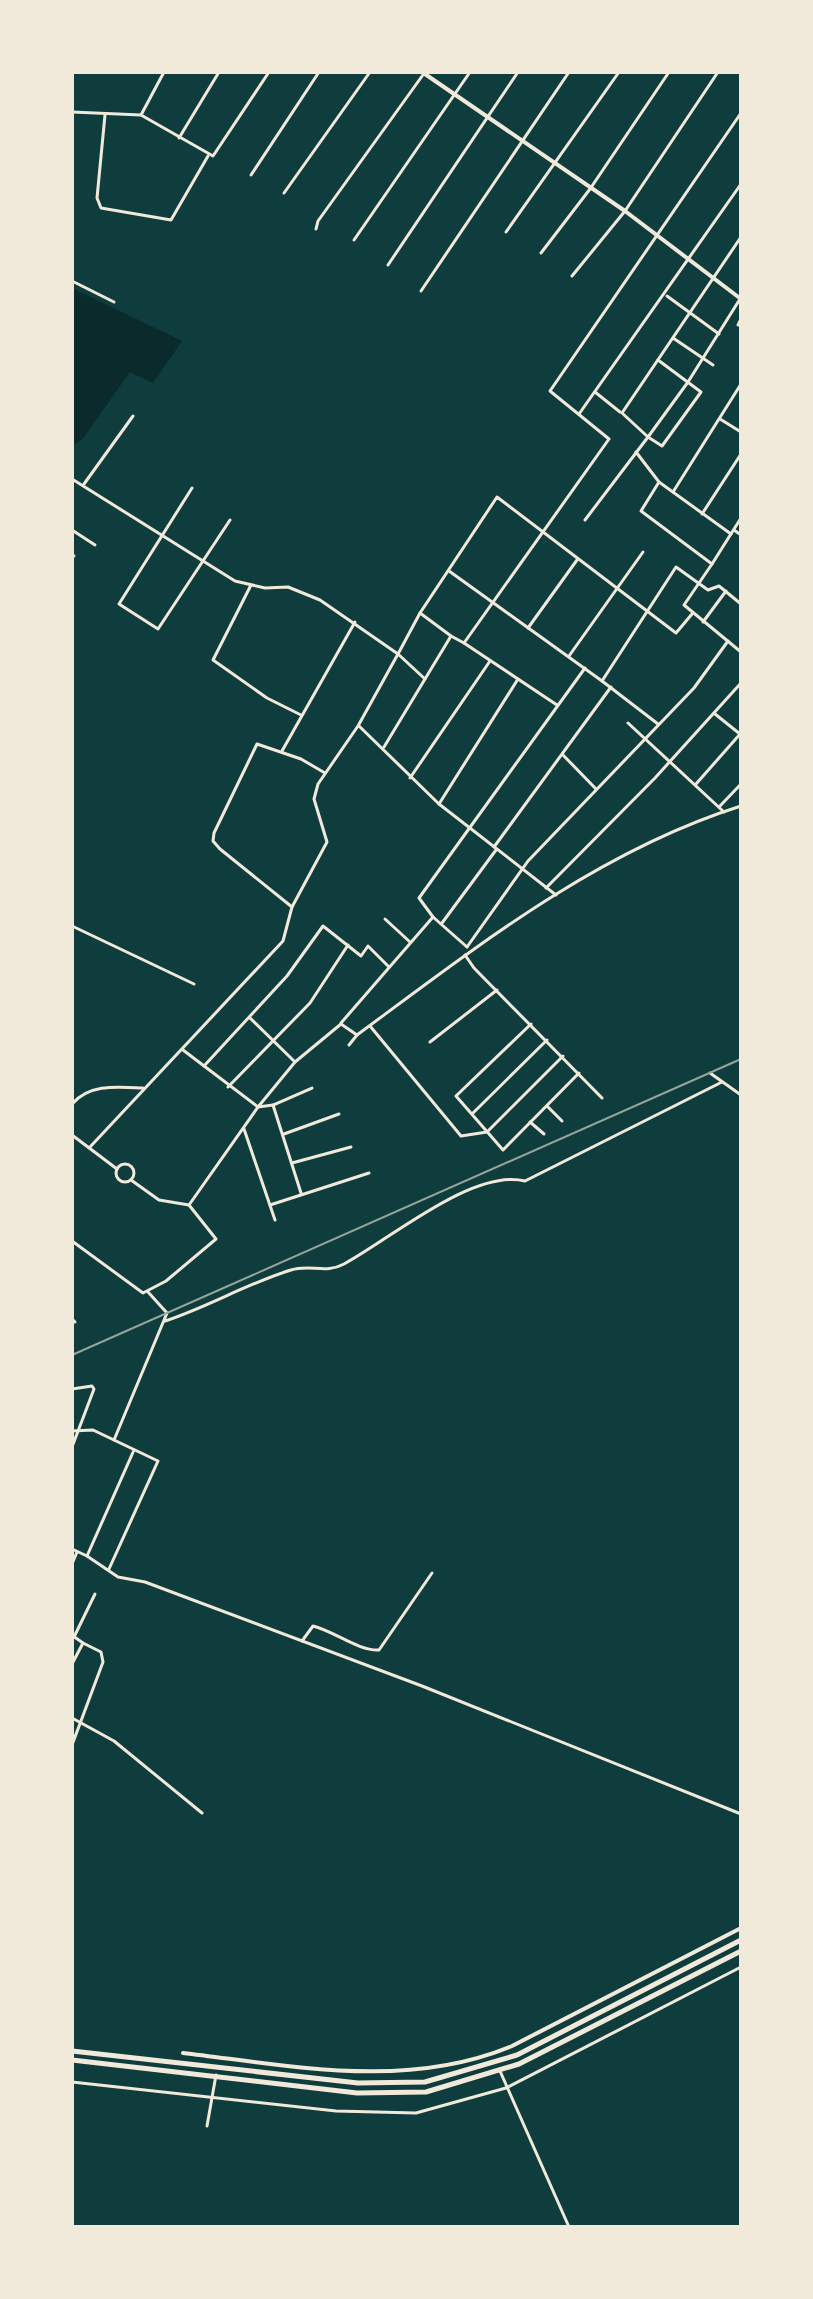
<svg xmlns="http://www.w3.org/2000/svg" width="813" height="2299" viewBox="0 0 813 2299" font-family="'Nunito Sans',sans-serif">
	<style>
		.water { fill: #0a2a2b }
		.lines { fill: none; stroke-linecap: round; stroke-linejoin: round }
		.minor { stroke: #f1e9da; stroke-width: 3 }
		.tertiary { stroke: #f1e9da; stroke-width: 4 }
		.trunk { stroke: #f1e9da; stroke-width: 5 }
		.rail { stroke: #97a49c; stroke-width: 2 }
	</style>
	<rect width="100%" height="100%" fill="#0f3d3e"/>
	<!-- water -->
	<path class="water" d="M72 288 182 341 153 383 130 372 84 437 72 447Z"/>
	<g class="lines">
		<!-- minor -->
		<g class="minor">
			<path d="M72 112 141 115 213 156 269 72"/>
			<path d="M105 115 97 198 101 208 171 220 208 156"/>
			<path d="M141 115 164 72"/>
			<path d="M179 138 219 72"/>
			<path d="M251 175 319 72"/>
			<path d="M284 193 370 72"/>
			<path d="M316 229 318 221 425 72"/>
			<path d="M506 232 619 72"/>
			<path d="M354 240 470 72"/>
			<path d="M541 253 590 189 669 72"/>
			<path d="M388 265 518 72"/>
			<path d="M572 276 625 211 718 72"/>
			<path d="M72 281 114 302"/>
			<path d="M421 291 569 72"/>
			<path d="M667 296 719 334"/>
			<path d="M738 325 741 319"/>
			<path d="M673 338 713 365"/>
			<path d="M658 360 701 392 662 446 648 437 688 382 740 299"/>
			<path d="M595 392 620 412"/>
			<path d="M579 414 741 184"/>
			<path d="M720 419 741 432"/>
			<path d="M636 452 659 482 731 534"/>
			<path d="M72 479 235 581 265 588 288 587 320 600 398 654 358 726 318 784 314 799 327 842 292 907 283 941 90 1147"/>
			<path d="M659 482 641 511 712 564 684 605 741 652"/>
			<path d="M84 484 133 416"/>
			<path d="M192 488 119 604 158 629 230 520"/>
			<path d="M673 492 741 384"/>
			<path d="M702 514 741 454"/>
			<path d="M585 520 648 437 622 413 741 237"/>
			<path d="M72 530 95 545"/>
			<path d="M734 530 741 535"/>
			<path d="M72 554 74 556"/>
			<path d="M712 564 741 518"/>
			<path d="M449 571 602 681"/>
			<path d="M251 585 213 660 267 698 301 715"/>
			<path d="M420 613 451 636"/>
			<path d="M703 622 726 591"/>
			<path d="M528 628 577 560"/>
			<path d="M464 643 557 705"/>
			<path d="M569 656 643 552"/>
			<path d="M425 679 451 636 464 643 609 439 550 391 741 113"/>
			<path d="M715 714 740 734"/>
			<path d="M628 723 724 812"/>
			<path d="M658 724 602 681 676 567 708 590 719 586 741 604"/>
			<path d="M359 726 439 804 556 895"/>
			<path d="M384 747 425 679 398 654 420 613 497 497 676 633 692 614"/>
			<path d="M282 751 355 622"/>
			<path d="M563 755 596 789"/>
			<path d="M410 778 490 661"/>
			<path d="M696 784 741 733"/>
			<path d="M439 804 518 679"/>
			<path d="M719 807 741 784"/>
			<path d="M494 847 611 687"/>
			<path d="M546 888 655 778 741 683"/>
			<path d="M292 907 220 849 213 841 214 833 257 744 301 759 325 773"/>
			<path d="M385 919 410 942"/>
			<path d="M442 923 496 850"/>
			<path d="M72 926 194 984"/>
			<path d="M467 947 528 861 694 688 728 641"/>
			<path d="M467 947 433 917 419 898 585 668"/>
			<path d="M465 955 474 968 602 1098"/>
			<path d="M250 1018 295 1062"/>
			<path d="M341 1023 433 917"/>
			<path d="M531 1024 456 1096 503 1150 579 1073"/>
			<path d="M370 1026 461 1136 487 1132 563 1056"/>
			<path d="M430 1042 497 990"/>
			<path d="M349 1045 357 1035"/>
			<path d="M183 1050 258 1107 273 1105 301 1193"/>
			<path d="M204 1066 287 976 323 926 361 956 368 946 389 967"/>
			<path d="M710 1073 741 1095"/>
			<path d="M228 1087 310 1003 348 945"/>
			<path d="M72 1104C90 1083 119 1087 143 1088"/>
			<path d="M273 1105 312 1088"/>
			<path d="M547 1106 562 1121"/>
			<path d="M473 1113 547 1040"/>
			<path d="M530 1122 544 1134"/>
			<path d="M244 1129 275 1220"/>
			<path d="M284 1134 339 1114"/>
			<path d="M72 1135 117 1169"/>
			<path d="M292 1163 351 1147"/>
			<circle cx="125" cy="1173" r="9"/>
			<path d="M131 1180 159 1200 189 1205"/>
			<path d="M270 1205 369 1173"/>
			<path d="M72 1241 143 1293 166 1281 216 1239 189 1205 258 1107 295 1062 341 1024 357 1035C476 947 598 851 741 806"/>
			<path d="M72 1319 75 1322"/>
			<path d="M165 1321C208 1307 248 1283 291 1270 310 1264 326 1274 344 1264 389 1240 473 1168 525 1181L722 1082"/>
			<path d="M72 1389 92 1386 94 1389 72 1447"/>
			<path d="M72 1431 93 1430 158 1461 109 1569"/>
			<path d="M114 1440 167 1313 148 1292"/>
			<path d="M134 1450 87 1556 118 1577 145 1582 422 1686 741 1814"/>
			<path d="M72 1549 87 1556"/>
			<path d="M72 1564 77 1552"/>
			<path d="M74 1637 95 1594"/>
			<path d="M302 1641 313 1626C334 1631 358 1651 379 1650L432 1573"/>
			<path d="M72 1664 83 1643 73 1636"/>
			<path d="M72 1718 114 1741 202 1813"/>
			<path d="M72 1745 103 1662 101 1652 83 1643"/>
			<path d="M500 2071 569 2227"/>
			<path d="M72 2082 336 2111 416 2113 506 2088 741 1967"/>
			<path d="M207 2126 216 2075"/>
		</g>
		<!-- tertiary -->
		<g class="tertiary">
			<path d="M422 72 625 211 741 299"/>
			<path d="M183 2053C294 2066 406 2090 512 2046L741 1928"/>
		</g>
		<!-- trunk -->
		<g class="trunk">
			<path d="M72 2051 358 2083 425 2082 517 2055 741 1940"/>
			<path d="M72 2060 357 2093 426 2092 519 2064 741 1951"/>
		</g>
		<!-- rail -->
		<path class="rail" d="M72 1355 741 1059"/>
	</g>
	<!-- border -->
	<rect width="813" height="2299" fill="none" stroke="#f1e9da" stroke-width="148"/>
</svg>
